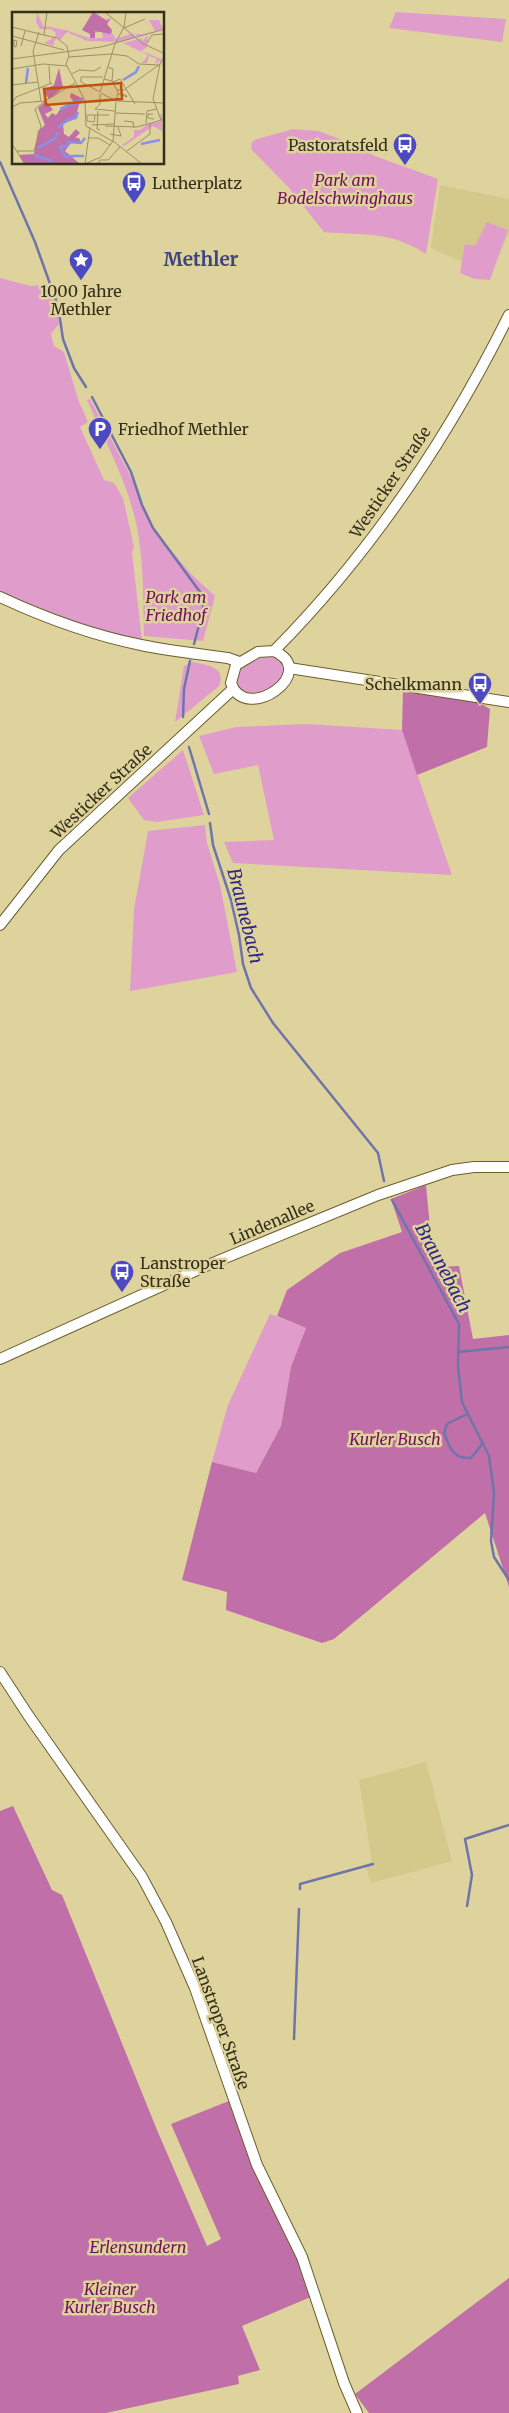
<svg xmlns="http://www.w3.org/2000/svg" width="509" height="2413" viewBox="0 0 509 2413" font-family="Merriweather,serif">
	<style>
		.built { fill: #d5c88b }
		.green { fill: #e09dcc }
		.forest { fill: #c06fa9 }
		.lines { fill: none; stroke-linecap: round; stroke-linejoin: round }
		.stream { stroke: #6f74aa; stroke-width: 2.5 }
		.secondary-casing { stroke: #6a5f2c; stroke-width: 12 }
		.secondary { stroke: #fff; stroke-width: 10 }
		.labels { text-anchor: middle; stroke-width: 5; stroke-linejoin: round; paint-order: stroke }
		.poi-label { font-size: 16px; fill: #342f1a; stroke: #ded39c; text-anchor: start }
		.park-label { font-size: 16px; font-style: italic; fill: #730e5f; stroke: #ded39c }
		.street-label { font-size: 16px; fill: #342f1a; stroke: #ded39c }
		.water-label { font-size: 18px; font-style: italic; fill: #2d2487; stroke: #ded39c }
		.quarter-label { font-size: 19px; font-weight: bold; fill: #3f4380; stroke: #ded39c }
		.inset-river { fill: none; stroke: #8891e7; stroke-width: 2.5 }
		.inset-road { fill: none; stroke: #9a9168; stroke-width: 1 }
		.view { fill: #c4510f; fill-opacity: 0.15; stroke: #c4510f; stroke-width: 2.5 }
		.inset-edge { fill: none; stroke: #342f1a; stroke-width: 2.5 }
	</style>
	<rect width="100%" height="100%" fill="#ded39c"/>
	<!-- built -->
	<g class="built">
		<path d="M440 185 509 199V233L490 275 431 248Z"/>
		<path d="M426 1762 452 1861 371 1883 365 1864 372 1862 359 1780Z"/>
	</g>
	<!-- green -->
	<g class="green">
		<path d="M396 12 506 19 502 42 389 28Z"/>
		<path d="M293 129 318 131 340 139 375 156 438 179 426 254C388 230 366 236 324 232L289 188 251 149 252 142 257 139Z"/>
		<path d="M487 222 508 230 490 280 475 279 460 273 465 244 475 246Z"/>
		<path d="M0 278 30 286 53 284 59 324 51 334 54 346 64 352 78 399 88 422 80 427 104 480 114 483 123 498 134 547 132 552 142 640C92 631 47 611 0 591Z"/>
		<path d="M90 399 129 473 155 531 191 574 215 596 203 641 144 636C143 607 144 577 140 548 135 495 108 448 87 400Z"/>
		<path d="M273 655 281 659 286 671C276 687 261 696 242 692L236 682 238 670 264 656Z"/>
		<path d="M193 662C207 665 227 667 219 686L175 722 184 666Z"/>
		<path d="M307 724 402 730 452 875 233 863 224 842 274 840 258 765 214 774 199 736 236 727Z"/>
		<path d="M183 750 204 815 157 822 144 820 128 798Z"/>
		<path d="M205 825 207 843 220 885 237 972 130 991 134 909 148 831Z"/>
		<path d="M270 1314 306 1328 291 1367 281 1426 256 1473 212 1462 228 1405Z"/>
	</g>
	<!-- forest -->
	<g class="forest">
		<path d="M403 690 478 702 490 709 487 747 417 775 402 730Z"/>
		<path d="M426 1185 431 1238 439 1267 459 1266 473 1339 509 1335V1587L485 1513 334 1639 322 1643 226 1610 227 1592 182 1580 212 1462 256 1473 281 1426 291 1367 306 1328 277 1316 287 1290 340 1253 402 1232 391 1199Z"/>
		<path d="M13 1806 52 1890 62 1895 157 2130 207 2246 221 2239 171 2124 229 2101 313 2296 242 2326 260 2370 238 2376 239 2384 106 2413H0V1811Z"/>
		<path d="M509 2278V2413H369L355 2394Z"/>
	</g>
	<g class="lines">
		<!-- stream -->
		<g class="stream">
			<path d="M0 162 35 242 58 306 63 339 74 368 86 387"/>
			<path d="M92 397 131 472 142 505 153 528 203 596V610L194 644"/>
			<path d="M183 717 184 689 190 661"/>
			<path d="M189 747 209 814"/>
			<path d="M210 823 213 845 231 900 239 935 243 964 251 988 273 1023 378 1153 384 1181"/>
			<path d="M392 1200 459 1324 458 1367 462 1402 489 1456 494 1492 491 1541 494 1557 509 1580"/>
			<path d="M458 1352 509 1347"/>
			<path d="M467 1414 447 1424 444 1433C450 1448 453 1459 471 1458L483 1443"/>
			<path d="M300 1889V1884L373 1864"/>
			<path d="M467 1906 472 1875 465 1839 509 1825"/>
			<path d="M294 2039 299 1909"/>
		</g>
		<defs>
			<g id="secondary">
				<path d="M0 597C45 618 91 635 141 645 169 651 199 654 228 658L239 662"/>
				<path d="M274 651C321 672 245 725 231 683L236 665 258 652 274 651C370 554 449 436 509 315"/>
				<path d="M289 668 509 702"/>
				<path d="M0 925 59 850 233 689"/>
				<path d="M0 1359 208 1265 378 1195 452 1170 474 1167H509"/>
				<path d="M0 1672 28 1715 142 1877 166 1922 195 1988 257 2165 302 2257 344 2383 357 2413"/>
			</g>
		</defs>
		<!-- secondary casing -->
		<use href="#secondary" class="secondary-casing"/>
		<!-- secondary -->
		<use href="#secondary" class="secondary"/>
	</g>
	<!-- icons -->
	<defs>
		<symbol id="bus-pin" viewBox="-11 -11 22 30"><path d="M0 17L-7.5 6A9.5 9.5 0 1 1 7.5 6Z" fill="#4d4ac1" stroke="#ded39c"/><path d="M-5-6H5V4H4V6H2V4H-2V6H-4V4H-5ZM-3.5-4V0h7V-4ZM-3.5 1.2v1.5H-2V1.2ZM2 1.2v1.5H3.5V1.2Z" fill="#fff"/></symbol>
		<symbol id="sight-pin" viewBox="-11 -11 22 30"><path d="M0 17L-7.5 6A9.5 9.5 0 1 1 7.5 6Z" fill="#4d4ac1" stroke="#ded39c"/><path d="M0-6L1.8-2.2L6-1.7L2.9 1.2L3.7 5.4L0 3.3L-3.7 5.4L-2.9 1.2L-6-1.7L-1.8-2.2Z" fill="#fff"/></symbol>
		<symbol id="parking-pin" viewBox="-11 -11 22 30"><path d="M0 17L-7.5 6A9.5 9.5 0 1 1 7.5 6Z" fill="#4d4ac1" stroke="#ded39c"/><path d="M-3.5-5.5H1a3.5 3.5 0 0 1 0 7H-1V5.5H-3.5ZM-1-3.4V-.6H.8a1.4 1.4 0 0 0 0-2.8Z" fill="#fff"/></symbol>
	</defs>
	<g fill-rule="evenodd">
		<use href="#bus-pin" x="391" y="131" width="28" height="38"/>
		<use href="#bus-pin" x="120" y="169" width="28" height="38"/>
		<use href="#sight-pin" x="67" y="246" width="28" height="38"/>
		<use href="#parking-pin" x="86" y="415" width="28" height="38"/>
		<use href="#bus-pin" x="466" y="670" width="28" height="38"/>
		<use href="#bus-pin" x="108" y="1258" width="28" height="38"/>
	</g>
	<g class="labels">
		<!-- poi labels -->
		<g class="poi-label">
			<text x="388" y="151" text-anchor="end">Pastoratsfeld</text>
			<text x="152" y="189">Lutherplatz</text>
			<text x="81" y="297" text-anchor="middle">1000 Jahre<tspan x="81" dy="18">Methler</tspan></text>
			<text x="118" y="435">Friedhof Methler</text>
			<text x="462" y="690" text-anchor="end">Schelkmann</text>
			<text x="140" y="1269">Lanstroper<tspan x="140" dy="18">Straße</tspan></text>
		</g>
		<!-- park labels -->
		<g class="park-label">
			<text x="345" y="186">Park am<tspan x="345" dy="18">Bodelschwinghaus</tspan></text>
			<text x="176" y="603">Park am<tspan x="176" dy="18">Friedhof</tspan></text>
			<text x="395" y="1445">Kurler Busch</text>
			<text x="138" y="2253">Erlensundern</text>
			<text x="110" y="2295">Kleiner<tspan x="110" dy="18">Kurler Busch</tspan></text>
		</g>
		<!-- street labels -->
		<g class="street-label">
			<text transform="translate(390 482) rotate(-56)" y="6">Westicker Straße</text>
			<text transform="translate(101 791) rotate(-43)" y="6">Westicker Straße</text>
			<text transform="translate(272 1222) rotate(-23)" y="6">Lindenallee</text>
			<text transform="translate(221 2023) rotate(70)" y="6">Lanstroper Straße</text>
		</g>
		<!-- water labels -->
		<g class="water-label">
			<text transform="translate(245 916) rotate(76)" y="6">Braunebach</text>
			<text transform="translate(443 1268) rotate(62)" y="6">Braunebach</text>
		</g>
		<!-- quarter labels -->
		<g class="quarter-label">
			<text x="201" y="266">Methler</text>
		</g>
	</g>
	<!-- overview -->
	<g transform="translate(12 12)">
		<rect width="152" height="152" fill="#ded39c"/>
		<path d="M25 0 31 14 54 18 77 26H91L90 19 79 22 71 18 82 0 93 7 99 6 94 13 104 27 118 22 112 17 118 22H131L143 19 137 8H147L151 17 126 24 122 22V26L108 30 75 29 55 20 48 28 44 25 41 34 32 31 43 25 44 21 39 17H28L24 10ZM136 23 135 35 129 39 152 48H149L152 54 148 49 143 52 145 47 137 44 135 51H130L136 43 111 31 130 26V29ZM150 102V119L141 114 112 134 106 131 110 133 122 125V118H128L136 112 150 109 147 103Z" fill="#e09dcc"/>
		<path d="M81 0 95 9 99 6 95 12 100 18 99 22 83 19V26H78V22L70 18ZM47 56 51 76 37 87 31 78 42 73ZM59 81 72 87 68 89 63 107 51 112 52 122 57 125 64 117 68 121 63 126H67L69 131H59L53 139 68 152H12L7 143 22 142 26 119 33 113 26 96 34 89 41 98 33 102 36 106 40 101 44 103 50 95 62 90 58 85Z" fill="#c06fa9"/>
		<path class="inset-river" d="M111 68 124 60 127 54M14 71 16 56M48 97 71 87M46 116 55 108 64 106 66 100M129 132 148 128M26 136 43 126 46 120M22 143 40 149M72 144H53L48 135 55 134 56 130 69 131 73 126"/>
		<path class="inset-road" d="M35 0 32 23 45 26 55 34 57 44 54 52 64 71M93 0 130 31 153 42M0 15 32 23M112 16 133 7M27 20 21 39 29 89M0 24 52 38M2 28 5 29 4 35 2 34ZM135 31 140 23 151 22M9 34 13 19M56 45 99 42 115 44 127 52 147 53M0 47 89 35 153 17M148 52 141 87 149 108M37 54 38 71M96 55 101 57 100 69M0 57 31 52 55 54M60 62 67 58 82 59 89 55M92 67 100 69 106 80 104 89M69 70V65H91M69 70 88 80M101 70 108 67 123 92M64 71 73 89 74 114 100 129M0 73 26 70M105 78H112L148 52 153 43M88 80 103 32 112 15 114 0M89 81 104 89M105 82 114 83 115 85 110 83M105 89 153 91M0 91 4 85 40 71M0 95 8 91 33 89 63 71M83 97 103 99M83 97 88 92V82M86 99 85 117 88 118M103 101 133 102M141 102H136V106L142 107M83 103H75V109L82 110 83 103H97M112 109 121 110 122 116M134 111 135 99 145 97M80 113 103 112M93 114 125 115 153 107M98 122 109 124 106 115M77 126H86L98 133M101 129 104 90M101 129 130 152M0 132 13 152M5 139H22L29 114 23 97 33 89M115 139 138 122V112M75 151 89 145 101 129M73 152 78 115M86 152 88 148H96L108 135"/>
		<path class="view" d="M109 71 110 87 34 93 32 77Z"/>
		<rect width="152" height="152" class="inset-edge"/>
	</g>
</svg>
